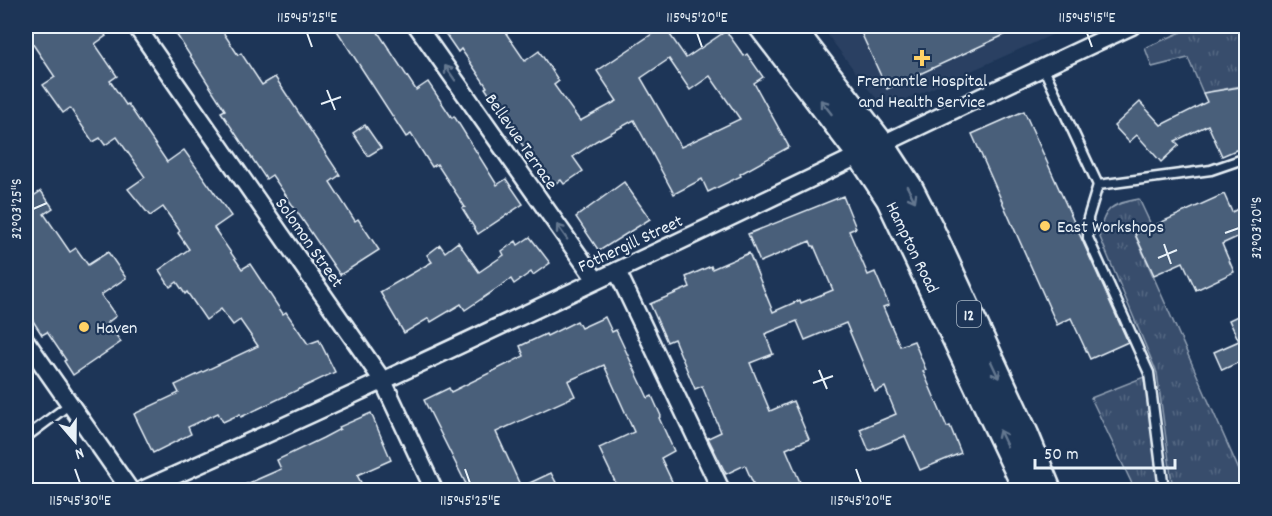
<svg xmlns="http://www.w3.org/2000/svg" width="1272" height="516" viewBox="0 0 1272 516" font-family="Dekko,sans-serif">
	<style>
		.built { fill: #2a4162 }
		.grass { fill: url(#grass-tufts); stroke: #909fb2; stroke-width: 1.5 }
		.building { fill: #495e7a; stroke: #e8f1f8; stroke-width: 1.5; fill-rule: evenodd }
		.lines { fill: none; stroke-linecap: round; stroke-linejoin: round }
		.service-casing { stroke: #e8f1f8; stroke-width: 13 }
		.minor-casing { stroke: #e8f1f8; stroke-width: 21 }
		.primary-casing { stroke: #e8f1f8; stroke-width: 32 }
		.service { stroke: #1d3557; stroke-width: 8 }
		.minor { stroke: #1d3557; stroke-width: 16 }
		.primary { stroke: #1d3557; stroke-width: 27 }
		.oneway { stroke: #64778f }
		.ticks { fill: none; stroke: #e8f1f8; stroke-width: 2 }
		.poi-dot { fill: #ffd166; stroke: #1d3557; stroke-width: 2 }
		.labels { text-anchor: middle; stroke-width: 4.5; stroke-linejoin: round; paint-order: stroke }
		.shield { fill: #1d3557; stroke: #abb9c8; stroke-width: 1.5 }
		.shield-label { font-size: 16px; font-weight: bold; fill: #e8f1f8 }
		.poi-label { font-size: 18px; fill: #e8f1f8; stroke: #1d3557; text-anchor: start }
		.street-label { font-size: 18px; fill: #e8f1f8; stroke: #1d3557 }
		.neatline { fill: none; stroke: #e8f1f8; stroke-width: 2 }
		.ticks-label { font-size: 15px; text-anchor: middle; fill: #e8f1f8 }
	</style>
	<defs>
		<pattern id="grass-tufts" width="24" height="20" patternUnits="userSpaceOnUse" patternTransform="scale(1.5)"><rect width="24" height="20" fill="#374d6c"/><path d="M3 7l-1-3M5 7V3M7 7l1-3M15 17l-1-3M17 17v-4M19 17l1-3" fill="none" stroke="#546782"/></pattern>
	</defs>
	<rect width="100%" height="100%" fill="#1d3557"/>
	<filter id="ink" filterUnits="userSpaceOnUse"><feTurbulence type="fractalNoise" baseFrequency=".0167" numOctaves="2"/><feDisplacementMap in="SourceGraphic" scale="12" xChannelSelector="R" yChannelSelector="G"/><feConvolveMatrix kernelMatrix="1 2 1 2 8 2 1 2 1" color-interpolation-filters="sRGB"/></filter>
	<g filter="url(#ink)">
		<!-- built -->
		<path class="built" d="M821 26H1072L899 103 880 102 869 90Z"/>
		<!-- grass -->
		<g class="grass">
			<path d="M1195 26H1246V85L1203 93 1188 58 1152 67 1145 48Z"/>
			<path d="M1139 199 1152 227 1135 235 1246 486V490H1173L1157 373 1099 235C1104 207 1112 204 1139 199Z"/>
			<path d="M1144 377 1161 490H1135L1091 398Z"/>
		</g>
		<!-- building -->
		<g class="building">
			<path d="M26 26H99L106 36 95 44 117 76 110 81 126 105 128 104 167 162 184 150 231 216 214 228 242 269 250 264 283 314 286 312 308 344 319 340 335 372 241 417 240 414 223 422 218 413 188 427 191 434 153 453 134 414 179 393 175 385 258 346 240 320 233 325 221 309 206 320 187 292 185 294 177 282 170 287 159 270 189 249 178 233 180 231 163 207 150 216 128 189 145 177 117 137 105 145 100 138 93 142 70 108 63 113 43 85 55 77 26 34Z"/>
			<path d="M171 26H219L238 55 241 53 262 85 275 77 340 175 330 182 355 221 358 219 379 250 340 275 272 175 266 179 221 112 225 110Z"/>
			<path d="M334 26H374L416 90 428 82 452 118 454 116 497 185 506 179 523 204 478 234 462 208 465 207 437 164 432 167 411 134 406 137Z"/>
			<path d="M440 26H501L525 61 539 51 559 81 554 85 580 121 617 101 597 71 664 26 686 58 726 31 744 56 747 54 763 77 754 83 789 147 740 174 741 176 708 192 702 179 674 194 634 120 596 141 573 157 583 171 564 184 561 180 552 185 507 124 509 123 485 88 487 87 461 49 458 52ZM669 59 690 90 710 76 740 119 681 147 641 78Z"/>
			<path d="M858 26H1024L887 89Z"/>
			<path d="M1240 87 1246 101V140L1241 143 1243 147 1222 156 1208 125 1175 141 1179 145 1161 162 1137 135 1129 142 1114 126 1140 102 1161 125 1207 102 1203 93Z"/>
			<path d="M1024 111 1128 342 1090 359 1071 318 1057 325 972 134Z"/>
			<path d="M365 125 381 148 368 156 353 133Z"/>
			<path d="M624 182 650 219 599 251 576 217Z"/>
			<path d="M41 191 53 208 44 214 70 252 76 248 88 265 108 252 126 278 101 295 116 316 107 323 121 342 73 375 64 361 66 360 47 332 42 335 26 310V201Z"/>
			<path d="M1224 194 1232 212 1246 205V233L1222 244 1234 272 1196 290 1183 262 1154 275 1135 234Z"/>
			<path d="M843 196 856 228 849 231 868 275 875 272 889 305 883 307 900 346 914 341 926 370 923 371 947 427 950 426 961 453 920 470 905 436 869 451 860 429 896 414 885 387 875 392 846 323 805 340 797 321 765 334 773 354 750 363 770 411 793 401 809 439 786 449 800 482 781 490H756L745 465 726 474 708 438 721 432 702 386 695 389 674 339 667 342 650 304 690 287 686 277 711 266 712 269 749 253 773 312 800 300 801 303 833 290 814 246H812L810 241 760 262 748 234Z"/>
			<path d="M530 237 550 263 533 275 531 272 514 284 511 279 465 310 461 304 431 322 429 318 404 333 380 292 432 262 427 255 440 245 445 252 458 242 479 272 504 255 502 251 516 241 518 245Z"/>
			<path d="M1246 312V359L1222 370 1214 352 1239 341 1229 320Z"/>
			<path d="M605 317 612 332 616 330 648 398 652 396 661 416 659 418 674 451 661 458 676 490H619L599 448 634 432 604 365 568 381 575 396 496 432 521 487 551 473 560 490H469L424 400 449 388 451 392 524 356 520 346 546 334 547 336 577 321 581 328Z"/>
			<path d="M371 413 391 460 357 475 365 490H233L281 469 277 460 323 438 340 429 339 427Z"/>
		</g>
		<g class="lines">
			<defs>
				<g id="service">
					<path d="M1043 67 1098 185 1211 170 1246 158"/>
					<path d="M1098 185 1088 218V238L1149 373 1164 490"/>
					<path d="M26 437 70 404"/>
				</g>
				<g id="minor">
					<path d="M136 26 383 381 434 490"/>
					<path d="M417 26 596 280"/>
					<path d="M617 271 721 490"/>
					<path d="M26 341 130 490"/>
					<path d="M142 490C303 419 462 344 621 269 792 189 960 105 1132 26"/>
				</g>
				<g id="primary">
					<path d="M763 26 861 154 890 198 1028 490"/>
					<path d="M789 26 880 144 908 187 929 228 1025 436 1047 490"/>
				</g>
			</defs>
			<!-- service casing -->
			<use href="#service" class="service-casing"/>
			<!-- minor casing -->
			<use href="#minor" class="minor-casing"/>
			<!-- primary casing -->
			<use href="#primary" class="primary-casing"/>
			<!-- service -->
			<use href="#service" class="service"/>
			<!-- minor -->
			<use href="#minor" class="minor"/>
			<!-- primary -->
			<use href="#primary" class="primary"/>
		</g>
		<!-- one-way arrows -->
		<defs><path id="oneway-shaft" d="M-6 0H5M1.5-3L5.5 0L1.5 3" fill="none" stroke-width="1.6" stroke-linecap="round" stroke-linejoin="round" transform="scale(1.5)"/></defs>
		<g class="oneway">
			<use href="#oneway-shaft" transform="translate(450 73) rotate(-125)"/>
			<use href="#oneway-shaft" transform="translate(826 107) rotate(-128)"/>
			<use href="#oneway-shaft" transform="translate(911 194) rotate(62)"/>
			<use href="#oneway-shaft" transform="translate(562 232) rotate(-125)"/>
			<use href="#oneway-shaft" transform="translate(995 370) rotate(65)"/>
			<use href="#oneway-shaft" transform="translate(1003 438) rotate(-115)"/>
		</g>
	</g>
	<!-- ticks -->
	<path class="ticks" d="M307 33 312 47M697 33 702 47M1087 33 1092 47M327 90 335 110M321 104 341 97M33 209 47 203M1225 233 1239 228M1164 244 1171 264M1158 258 1177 250M819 370 827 389M813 383 833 376M75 469 80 483M465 469 470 483M856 469 861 483"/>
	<!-- markers -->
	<g class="poi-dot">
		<path d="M919 49h6v6h6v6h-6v6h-6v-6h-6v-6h6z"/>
		<circle cx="1045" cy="226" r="6"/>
		<circle cx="84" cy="327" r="6"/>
	</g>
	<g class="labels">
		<!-- shield labels -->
		<rect class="shield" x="957" y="301" width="24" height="26" rx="4.5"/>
		<g class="shield-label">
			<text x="969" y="320">12</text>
		</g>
		<!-- poi labels -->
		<g class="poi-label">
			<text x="922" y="86" text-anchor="middle">Fremantle Hospital<tspan x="922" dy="21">and Health Service</tspan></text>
			<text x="1057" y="232">East Workshops</text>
			<text x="96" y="333">Haven</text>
		</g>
		<!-- street labels -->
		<g class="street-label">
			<text transform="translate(522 141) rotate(55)" y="6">Bellevue Terrace</text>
			<text transform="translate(310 242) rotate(55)" y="6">Solomon Street</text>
			<text transform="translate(630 243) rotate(-25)" y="6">Fothergill Street</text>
			<text transform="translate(913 247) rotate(64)" y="6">Hampton Road</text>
		</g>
	</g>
	<!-- margin -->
	<rect width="1272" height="516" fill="none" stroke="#1d3557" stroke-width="66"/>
	<!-- north arrow -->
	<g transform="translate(75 441) rotate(160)" stroke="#1d3557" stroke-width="4.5" paint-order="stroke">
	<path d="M0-4.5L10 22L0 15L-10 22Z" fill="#e8f1f8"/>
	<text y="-9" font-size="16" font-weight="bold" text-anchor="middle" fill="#e8f1f8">N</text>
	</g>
	<!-- scale -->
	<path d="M1035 459v9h140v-9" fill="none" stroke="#e8f1f8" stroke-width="3"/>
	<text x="1044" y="459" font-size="18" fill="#e8f1f8" stroke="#1d3557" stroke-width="4.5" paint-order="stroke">50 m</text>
	<rect x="33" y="33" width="1206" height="450" class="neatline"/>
	<g class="ticks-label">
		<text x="307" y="22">115°45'25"E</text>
		<text x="697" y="22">115°45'20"E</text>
		<text x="1087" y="22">115°45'15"E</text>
		<text transform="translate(16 209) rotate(-90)" y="5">32°03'25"S</text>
		<text transform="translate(1256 228) rotate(-90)" y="5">32°03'20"S</text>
		<text x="80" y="505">115°45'30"E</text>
		<text x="470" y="505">115°45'25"E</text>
		<text x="861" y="505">115°45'20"E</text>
	</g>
</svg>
